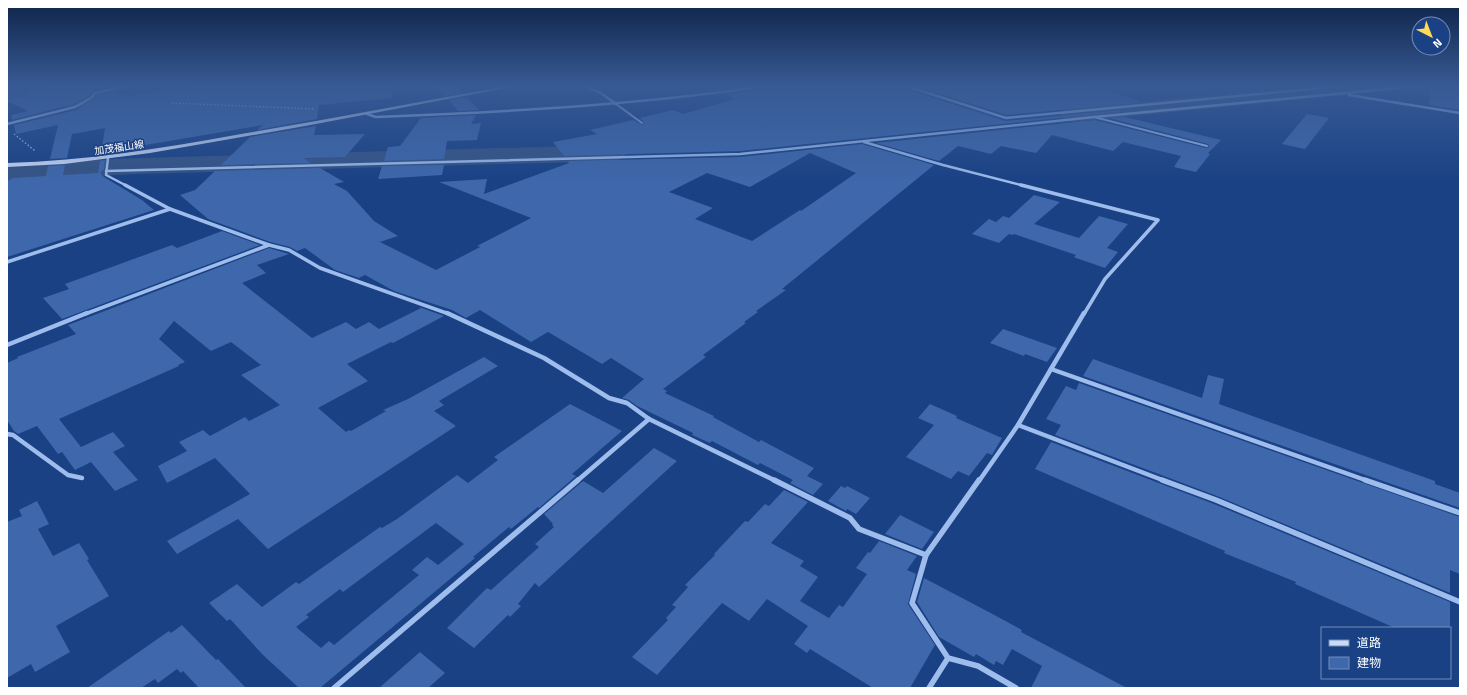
<svg xmlns="http://www.w3.org/2000/svg" width="1467" height="695" viewBox="0 0 1467 695" font-family="'Titillium Web','Noto Sans JP',sans-serif">
	<style>
		.lines { fill: none; stroke-linecap: round; stroke-linejoin: round }
		.river { fill: #355384; fill-rule: evenodd }
		.building { fill: #3e68ab; fill-rule: evenodd }
		.path { stroke: #9ebdec; stroke-width: 1.5; stroke-dasharray: 1.5 2; stroke-linecap: butt }
		.lane { stroke: #9ebdec; stroke-width: 2 }
		.street-far3 { stroke: #9ebdec; stroke-width: 2.5 }
		.street-far2 { stroke: #9ebdec; stroke-width: 3.5 }
		.street-far1 { stroke: #9ebdec; stroke-width: 4.5 }
		.street { stroke: #9ebdec; stroke-width: 5.5 }
		.secondary { fill: #cadbf8; fill-rule: evenodd }
		.labels { text-anchor: middle; stroke-width: 3; stroke-linejoin: round; paint-order: stroke }
		.far-street-label { font-size: 10px; fill: #fff; stroke: #194184 }
	</style>
	<rect width="100%" height="100%" fill="#194184"/>
	<g class="lines">
		<!-- river -->
		<g class="river">
			<path d="M1307 86H1386L1383 90 1376 92 1072 122 1064 120 1061 115 1064 110 1072 108Z"/>
			<path d="M7 90 93 94 142 93 150 95 153 100 150 105 142 107 93 108 7 102Z"/>
			<path d="M614 145 623 148 627 153 623 158 614 161 137 174 7 180V164L137 158Z"/>
		</g>
	</g>
	<!-- building -->
	<g class="building">
		<path d="M48 86H114L94 90 89 96 74 104 12 120 11 115 28 111 7 101V100L29 96 30 91 48 88Z"/>
		<path d="M193 86H391L392 98 319 105 317 119 257 130 263 125 128 148 124 152 101 154 105 128 72 134 67 158 50 159 58 125 16 134 14 125 76 110 92 100 97 95 118 91 119 98Z"/>
		<path d="M436 86H456L463 93 445 96Z"/>
		<path d="M769 86H903L905 89 1006 121 1123 110 1118 112 740 151 564 156 553 142 597 134 590 130 633 120 643 125 644 122 640 118 673 110 683 114 735 99 726 94 766 89Z"/>
		<path d="M916 86H1088L1141 101 1136 103 1006 115Z"/>
		<path d="M1438 86 1460 90V110L1429 105 1430 87 1437 88Z"/>
		<path d="M467 97 479 110 458 111 449 100Z"/>
		<path d="M1307 114 1329 118 1305 149 1282 144Z"/>
		<path d="M476 115 471 124 481 123 477 140 447 141 444 159 384 161 388 147 400 146 421 118Z"/>
		<path d="M1125 117 1221 140 1208 153 1210 154 1196 172 1174 167 1181 156 1123 142 1113 151 1052 135 1036 153 1001 146 991 154 958 146 939 161 876 143 1095 120 1206 148 1209 147 1208 144 1109 118Z"/>
		<path d="M316 126 314 135 365 134 345 157 303 158 311 163 221 165 250 137Z"/>
		<path d="M862 144 934 165 782 289 786 290 756 311 758 312 744 322 746 323 703 355 706 357 663 389 667 391 665 393 714 416 713 417 759 442 761 440 814 468 807 476 823 484 813 495 790 483 793 480 760 463 758 465 712 441 710 443 692 435 693 433 637 406 629 400 622 398 644 379 611 358 602 364 548 332 531 342 480 310 466 318 452 310 394 291 365 275 359 278 335 270 305 248 297 251 290 247 270 242 208 219 180 195 195 190 215 171 320 168 344 182 334 184 347 191 374 221 398 236 380 242 436 270 480 247 477 246 531 218 439 182 487 179 484 194 569 163 568 161 740 157ZM810 153 856 173 801 211 800 210 752 241 695 219 713 208 669 192 707 173 750 187Z"/>
		<path d="M105 160 104 169 100 173 104 177 142 200 154 210 7 257V181L13 178 46 176 48 166 65 165 63 175 98 173 100 161Z"/>
		<path d="M444 165 442 175 378 179 382 166Z"/>
		<path d="M1034 195 1060 202 1034 224 1079 238 1099 216 1128 224 1107 248 1118 252 1105 268 1076 258 1074 257 1076 255 1014 234 1013 235 1009 234 999 243 972 234 989 219 996 222 1003 216 1009 218Z"/>
		<path d="M222 231 260 245 62 319 43 298 69 289 65 284 172 245 177 248Z"/>
		<path d="M269 248 289 254 257 265 266 273 242 283 312 338 346 322 356 329 369 322 379 329 421 308 419 307 444 316 393 343 391 342 347 364 368 381 318 408 346 432 349 430 351 431 386 411 383 410 408 399 484 357 498 366 439 401 444 405 434 411 456 426 268 549 238 519 177 554 167 541 250 494 215 458 167 483 158 466 187 451 179 442 203 430 210 436 245 417 249 421 280 405 241 375 261 365 231 342 211 351 174 321 159 339 185 362 178 365 179 366 59 419 81 447 113 432 125 446 113 452 138 480 115 491 91 462 75 470 62 452 58 454 37 426 18 434 14 431 7 420V363L18 358 17 357 76 334 68 325Z"/>
		<path d="M1003 329 1057 348 1047 362 1025 354 1024 356 990 343Z"/>
		<path d="M1093 359 1202 398 1208 375 1224 379 1219 404 1435 481V484L1460 493V508L1083 376Z"/>
		<path d="M1079 383 1460 517V574L1450 570V593L1217 496 1055 435 1061 425 1046 419 1066 386 1076 390Z"/>
		<path d="M570 404 622 431 572 474 576 476 539 508 538 507 511 529 509 527 473 557 475 558 320 688H299L263 655 230 619 227 621 209 603 237 584 262 607 296 582 299 584 380 527 382 528 397 519 457 475 468 483 498 460 494 457ZM436 523 464 544 438 565 427 557 412 570 419 575 334 645 329 641 321 648 296 627 309 617 306 615 340 589 343 592Z"/>
		<path d="M930 404 957 416 956 418 1002 438 992 455 987 453 969 476 958 471 951 479 906 457 934 425 918 418Z"/>
		<path d="M1051 442 1214 504 1450 602V628H1395L1295 584 1296 582 1224 553 1225 551 1035 469Z"/>
		<path d="M654 448 677 461 539 587 535 583 518 604 521 606 510 617 508 615 474 648 447 628 487 588 491 590 539 547 535 544 554 527 552 525 553 524 544 514 583 481 603 493Z"/>
		<path d="M841 486 845 488 847 486 870 498 856 514 847 509 846 511 828 501Z"/>
		<path d="M784 490 808 502 771 543 804 561 800 566 818 577 800 601 829 618 839 605 843 607 867 574 856 568 868 552 870 553 879 541 917 556 907 570 916 574 908 604 935 645 910 688H873L810 649 807 653 794 644 808 626 767 599 749 621 722 603 657 675 632 657 668 620 666 618 676 607 672 605 688 587 685 585 715 555 714 554 745 521 748 522 765 504 769 506Z"/>
		<path d="M37 501 49 524 38 529 53 556 79 543 89 559 87 560 109 596 56 626 70 652 35 672 31 664 7 678V522L22 516 19 510Z"/>
		<path d="M900 515 934 532 922 549 885 534Z"/>
		<path d="M924 578 985 610 1022 630 1021 632 1127 688H1031L1042 666 1012 649 1003 665 996 661 994 665 976 654 974 657 939 637 917 602Z"/>
		<path d="M182 625 216 660 218 659 246 688H199L183 671 181 673 177 669 158 683 155 679 141 688H87L169 631 171 633Z"/>
		<path d="M420 652 445 673 428 688H379Z"/>
	</g>
	<g class="lines">
		<!-- path -->
		<g class="path">
			<path d="M172 103 315 109"/>
			<path d="M14 134 34 150 33 151"/>
		</g>
		<!-- lane -->
		<g class="lane">
			<path d="M616 104 642 123"/>
			<path d="M1094 117 1207 146"/>
		</g>
		<!-- street-far3 -->
		<g class="street-far3">
			<path d="M585 86 601 93 616 104"/>
			<path d="M906 86 1006 118 1343 86"/>
			<path d="M1349 95 1460 113"/>
			<path d="M367 114 376 117C507 112 637 105 766 86"/>
			<path d="M7 124 75 107 91 98 95 93 128 86"/>
			<path d="M864 142 943 165 1025 186"/>
			<path d="M108 158 106 175 127 186"/>
			<path d="M106 171 740 154 1094 117 1418 86"/>
		</g>
		<!-- street-far2 -->
		<g class="street-far2">
			<path d="M125 185 170 209 269 245 289 250 320 268 449 314"/>
			<path d="M1021 185 1158 220 1105 279 1084 314"/>
			<path d="M7 262 170 209"/>
			<path d="M85 314 269 245"/>
		</g>
		<!-- street-far1 -->
		<g class="street-far1">
			<path d="M447 313 544 358 609 398 627 403 649 419 776 481"/>
			<path d="M7 345 87 313"/>
			<path d="M1051 369 1368 481"/>
			<path d="M1018 425 1165 481"/>
			<path d="M7 434 13 435 68 475 82 478"/>
			<path d="M577 481 649 419"/>
			<path d="M979 481 1018 425 1084 313"/>
		</g>
		<!-- street -->
		<g class="street">
			<path d="M774 480 850 518 859 529 926 555"/>
			<path d="M979 480 926 555 912 603 948 658 978 666 1016 688"/>
			<path d="M1162 480 1216 500 1460 602"/>
			<path d="M1365 480 1460 513"/>
			<path d="M334 688 578 480"/>
			<path d="M929 688 948 658"/>
		</g>
		<!-- secondary -->
		<path class="secondary" d="M507 86H517L305 126 150 153 64 164 7 167V163C86 161 163 148 241 134 330 119 418 102 507 86Z"/>
	</g>
	<!-- sky -->
	<linearGradient id="sky" x2="0" y2="1"><stop stop-color="#0e2449"/><stop offset="0.47" stop-color="#385a94"/><stop offset="1" stop-color="#385a94" stop-opacity="0"/></linearGradient>
	<rect width="1467" height="183" fill="url(#sky)"/>
	<g class="labels">
		<!-- far-street labels -->
		<g class="far-street-label">
			<text transform="translate(119 147) rotate(-8)" y="4">加茂福山線</text>
		</g>
	</g>
	<!-- border -->
	<rect width="1467" height="695" fill="none" stroke="#ffffff" stroke-width="16"/>
	<!-- legend -->
	<rect x="1321" y="627" width="130" height="52" fill="#194184" stroke="#758db5"/>
	<rect x="1329" y="640" width="20" height="6" fill="#cadbf8" stroke="#758db5"/>
	<text x="1357" y="647" font-size="12" fill="#ffffff">道路</text>
	<rect x="1329" y="657" width="20" height="12" fill="#3e68ab" stroke="#758db5"/>
	<text x="1357" y="667" font-size="12" fill="#ffffff">建物</text>
	<!-- north arrow -->
	<g transform="translate(1431 36) rotate(138)"><circle r="19" fill="#194184" stroke="#758db5"/>
	<path d="M0-3L7 15L0 10L-7 15Z" fill="#ffd959"/>
	<text y="-6" font-size="11" font-weight="bold" text-anchor="middle" fill="#ffffff">N</text>
	</g>
</svg>
